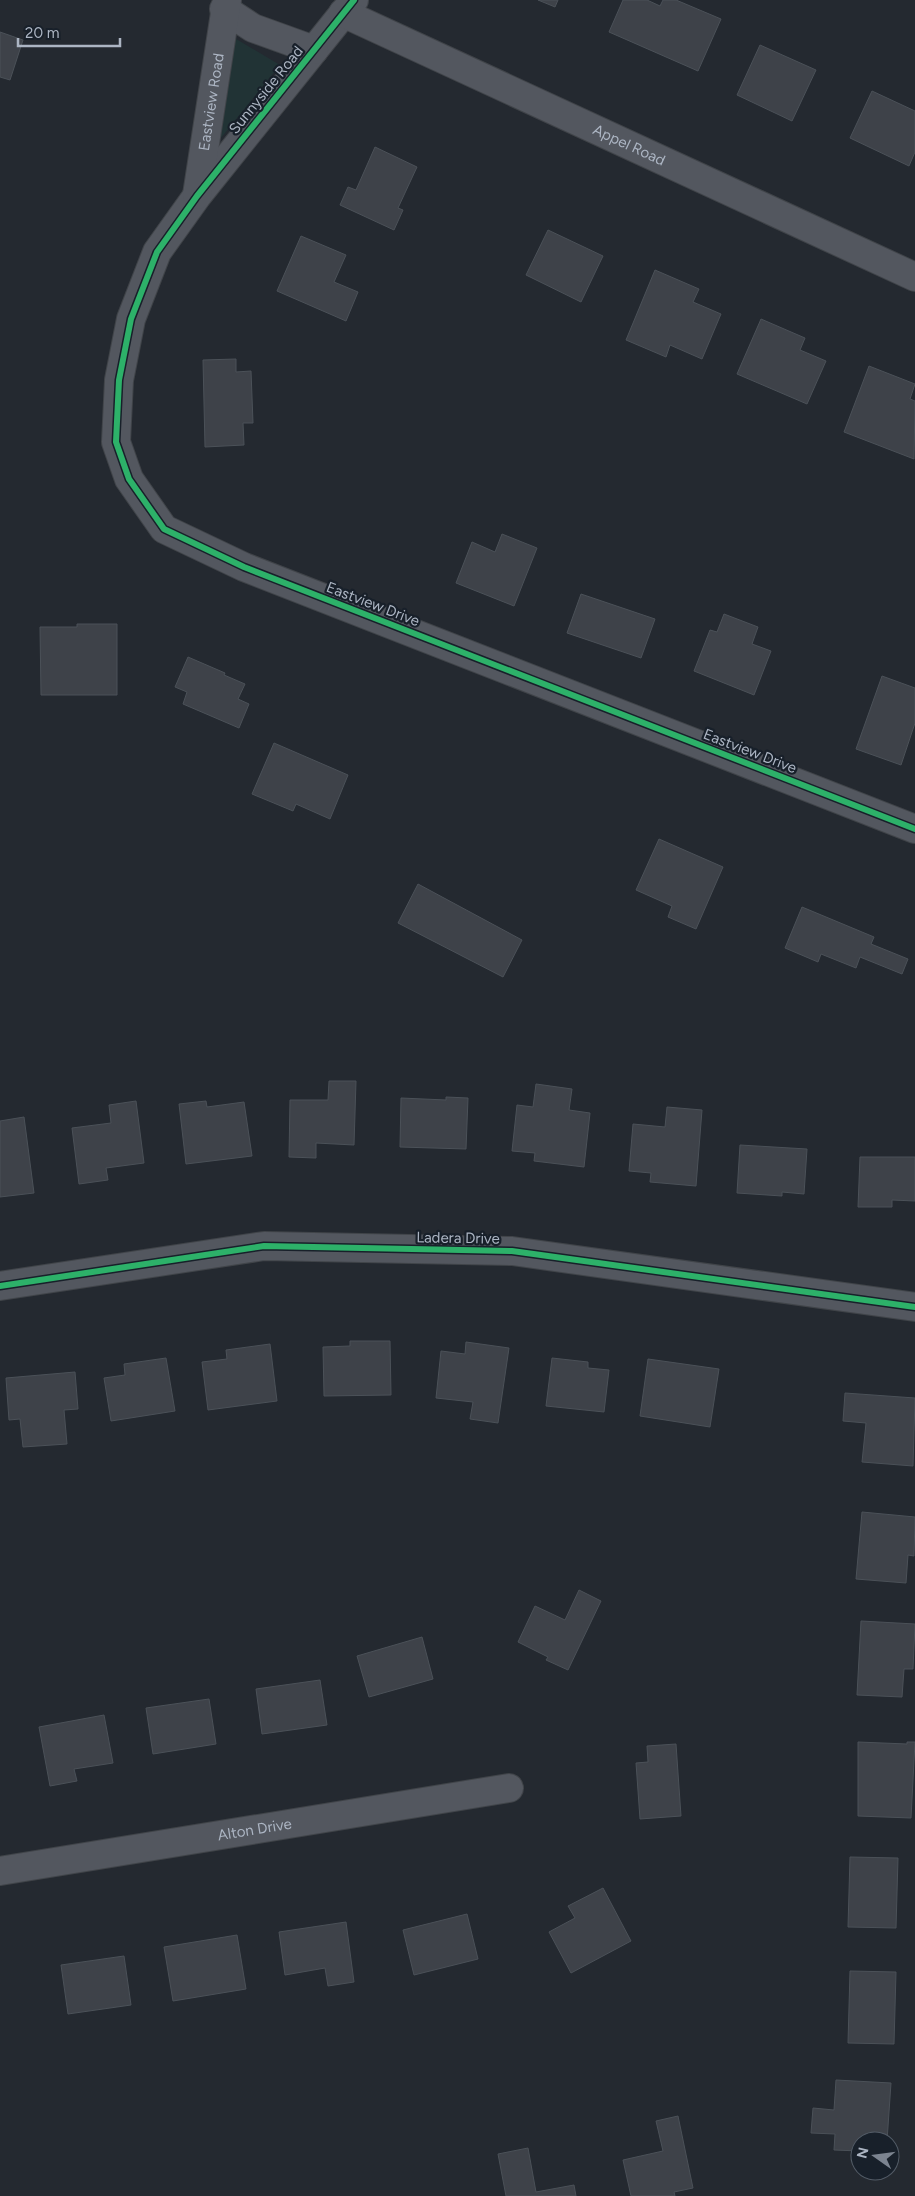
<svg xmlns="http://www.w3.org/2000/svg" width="915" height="2196" viewBox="0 0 915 2196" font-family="Figtree,sans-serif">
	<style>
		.grass { fill: #213335 }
		.building { fill: #3e4249; stroke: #4b5158 }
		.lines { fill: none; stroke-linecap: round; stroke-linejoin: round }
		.street-casing { stroke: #404449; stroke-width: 30 }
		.street { stroke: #53575f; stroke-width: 28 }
		.cycleway-casing { stroke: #18202a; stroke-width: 9 }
		.cycleway { stroke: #2db169; stroke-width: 6 }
		.labels { text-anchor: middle; stroke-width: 4.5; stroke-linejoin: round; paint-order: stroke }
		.street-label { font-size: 15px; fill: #acb5c3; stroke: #18202a }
	</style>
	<rect width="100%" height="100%" fill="#242930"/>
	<!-- grass -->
	<path class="grass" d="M231 36 280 65 212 149Z"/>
	<!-- building -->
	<g class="building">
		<path d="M538 0H558L555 7Z"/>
		<path d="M623 0H647L660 6 663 0H676L721 19 698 71 609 32Z"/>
		<path d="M0 32 23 40 10 80 0 77Z"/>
		<path d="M760 45 816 70 792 121 737 95Z"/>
		<path d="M872 91 915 111V152L909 166 850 138Z"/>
		<path d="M375 147 417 167 398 208 403 210 394 230 340 205 348 187 356 190Z"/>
		<path d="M548 230 603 256 581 302 526 275Z"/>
		<path d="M301 236 346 255 334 282 358 292 346 321 277 291Z"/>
		<path d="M655 270 699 289 693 302 721 314 702 359 670 345 666 357 626 340Z"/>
		<path d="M761 319 805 338 800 350 826 361 807 404 737 374Z"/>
		<path d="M236 359V372L251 371 253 423H243L244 445 205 447 203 360Z"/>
		<path d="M869 366 915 384 910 399 915 401 914 459 844 432Z"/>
		<path d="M502 534 537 548 514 606 456 583 472 542 495 552Z"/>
		<path d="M581 594 655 619 641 658 567 633Z"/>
		<path d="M724 614 758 627 752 644 771 651 754 695 694 671 710 630 717 632Z"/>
		<path d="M77 624H117V695H41L40 627H77Z"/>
		<path d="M188 657 225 673 224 675 245 684 238 699 249 704 239 728 183 704 187 692 175 687Z"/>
		<path d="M882 676 915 688V723L901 765 856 749Z"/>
		<path d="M274 743 348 775 330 819 296 804 293 811 252 794Z"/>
		<path d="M659 839 723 867 696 929 668 917 672 906 636 890Z"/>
		<path d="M418 884 522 940 503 977 398 923Z"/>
		<path d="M802 907 874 937 871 944 908 959 902 974 860 957 856 968 821 954 818 962 785 948Z"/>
		<path d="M329 1081H356L354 1145 316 1143V1158L289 1157 290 1100H328Z"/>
		<path d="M536 1084 572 1089 569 1110 590 1113 584 1167 534 1161 535 1153 512 1151 517 1105 533 1107Z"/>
		<path d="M446 1097 468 1098 466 1149 400 1147 401 1098 446 1100Z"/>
		<path d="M136 1101 144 1163 106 1168 108 1180 79 1184 72 1128 111 1123 109 1105Z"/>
		<path d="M206 1101 207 1107 244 1102 252 1156 186 1164 179 1104Z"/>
		<path d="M667 1107 702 1110 696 1186 650 1182 651 1173 629 1171 633 1124 665 1127Z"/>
		<path d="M24 1117 34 1193 0 1197V1121Z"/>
		<path d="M740 1145 807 1149 804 1194 782 1192V1196L737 1193Z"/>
		<path d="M860 1157H915V1201L892 1200V1207H858Z"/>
		<path d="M350 1341H390L391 1395 324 1396 323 1347 350 1346Z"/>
		<path d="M466 1342 509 1348 498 1423 470 1419 473 1402 436 1398 441 1351 465 1354Z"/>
		<path d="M270 1344 277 1401 208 1410 202 1362 227 1359 226 1350Z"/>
		<path d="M166 1358 175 1411 111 1421 104 1378 125 1375 124 1364Z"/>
		<path d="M552 1358 588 1362V1368L609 1370 604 1412 546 1406Z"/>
		<path d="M648 1359 719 1369 710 1427 640 1416Z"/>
		<path d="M75 1372 78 1409 64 1410 67 1444 23 1447 20 1419 9 1420 6 1378Z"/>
		<path d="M845 1393 915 1398 913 1466 862 1462 866 1423 843 1421Z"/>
		<path d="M862 1512 915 1517 914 1556 908 1555 906 1583 856 1579Z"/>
		<path d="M579 1590 601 1601 568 1670 546 1660 548 1657 518 1642 535 1606 565 1620Z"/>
		<path d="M861 1621 915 1624 913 1669H904L902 1697 857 1695Z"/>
		<path d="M422 1637 433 1679 369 1697 357 1656Z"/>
		<path d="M320 1680 327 1725 262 1734 256 1689Z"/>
		<path d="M209 1699 216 1744 153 1754 146 1708Z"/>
		<path d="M104 1715 113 1763 74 1769 77 1781 50 1786 39 1727Z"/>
		<path d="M858 1742 907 1744V1742H915L911 1818 858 1816Z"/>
		<path d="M676 1744 681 1816 640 1819 636 1763 648 1762 647 1746Z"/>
		<path d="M850 1857 898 1858 896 1928 848 1927Z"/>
		<path d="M603 1888 631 1941 571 1973 549 1932 575 1918 568 1906Z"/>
		<path d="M467 1914 478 1959 414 1975 403 1930Z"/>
		<path d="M346 1922 354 1982 328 1986 325 1968 285 1975 279 1932Z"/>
		<path d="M237 1935 246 1989 173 2001 164 1947Z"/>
		<path d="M124 1956 131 2005 68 2014 61 1965Z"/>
		<path d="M850 1971 896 1972 894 2044 848 2043Z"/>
		<path d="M836 2080 891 2083 887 2141H860V2151L834 2150 835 2134 811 2133 813 2108 834 2110Z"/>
		<path d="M678 2116 693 2188 674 2192 675 2196H631L623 2160 663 2151 656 2121Z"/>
		<path d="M528 2148 536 2192 574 2185 576 2196H506L498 2154Z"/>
	</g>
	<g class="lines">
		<defs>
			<g id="street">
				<path d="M354 0 197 196 157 252 131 319 119 380 116 442 129 479 164 529 244 567 915 829"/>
				<path d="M224 9 253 28 314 50"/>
				<path id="s1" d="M343 13 915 277"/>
				<path id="s2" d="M197 195 227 0"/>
				<path d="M0 1286 264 1246 512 1251 915 1307"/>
				<path id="s3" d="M0 1871 509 1788"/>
			</g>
		</defs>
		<!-- street casing -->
		<use href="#street" class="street-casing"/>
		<!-- street -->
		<use href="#street" class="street"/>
		<defs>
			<g id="cycleway">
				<path d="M354 0 197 196 157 252 131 319 119 380 116 442 129 479 164 529 244 567 915 829"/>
				<path d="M0 1286 264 1246 512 1251 915 1307"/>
			</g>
		</defs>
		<!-- cycleway casing -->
		<use href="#cycleway" class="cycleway-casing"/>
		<!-- cycleway -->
		<use href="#cycleway" class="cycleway"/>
	</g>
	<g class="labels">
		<!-- street labels -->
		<g class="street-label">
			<text transform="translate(266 90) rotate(-51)" y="5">Sunnyside Road</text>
			<text dy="5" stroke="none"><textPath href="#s2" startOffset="94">Eastview Road</textPath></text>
			<text dy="5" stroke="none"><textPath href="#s1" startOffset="315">Appel Road</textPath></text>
			<text transform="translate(373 604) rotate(21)" y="5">Eastview Drive</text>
			<text transform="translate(750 751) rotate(21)" y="5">Eastview Drive</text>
			<text transform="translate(458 1238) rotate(1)" y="5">Ladera Drive</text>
			<text dy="5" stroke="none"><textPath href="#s3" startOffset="258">Alton Drive</textPath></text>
		</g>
	</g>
	<!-- north arrow -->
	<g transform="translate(875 2156) rotate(284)"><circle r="24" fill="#18202a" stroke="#535c67"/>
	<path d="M0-4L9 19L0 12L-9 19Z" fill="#7c8490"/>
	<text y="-8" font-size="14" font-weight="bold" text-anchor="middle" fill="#acb5c3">N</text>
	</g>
	<!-- scale -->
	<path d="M18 38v8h102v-8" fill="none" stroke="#acb5c3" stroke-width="2.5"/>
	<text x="25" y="38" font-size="15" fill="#acb5c3" stroke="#18202a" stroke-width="4" paint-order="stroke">20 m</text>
</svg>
